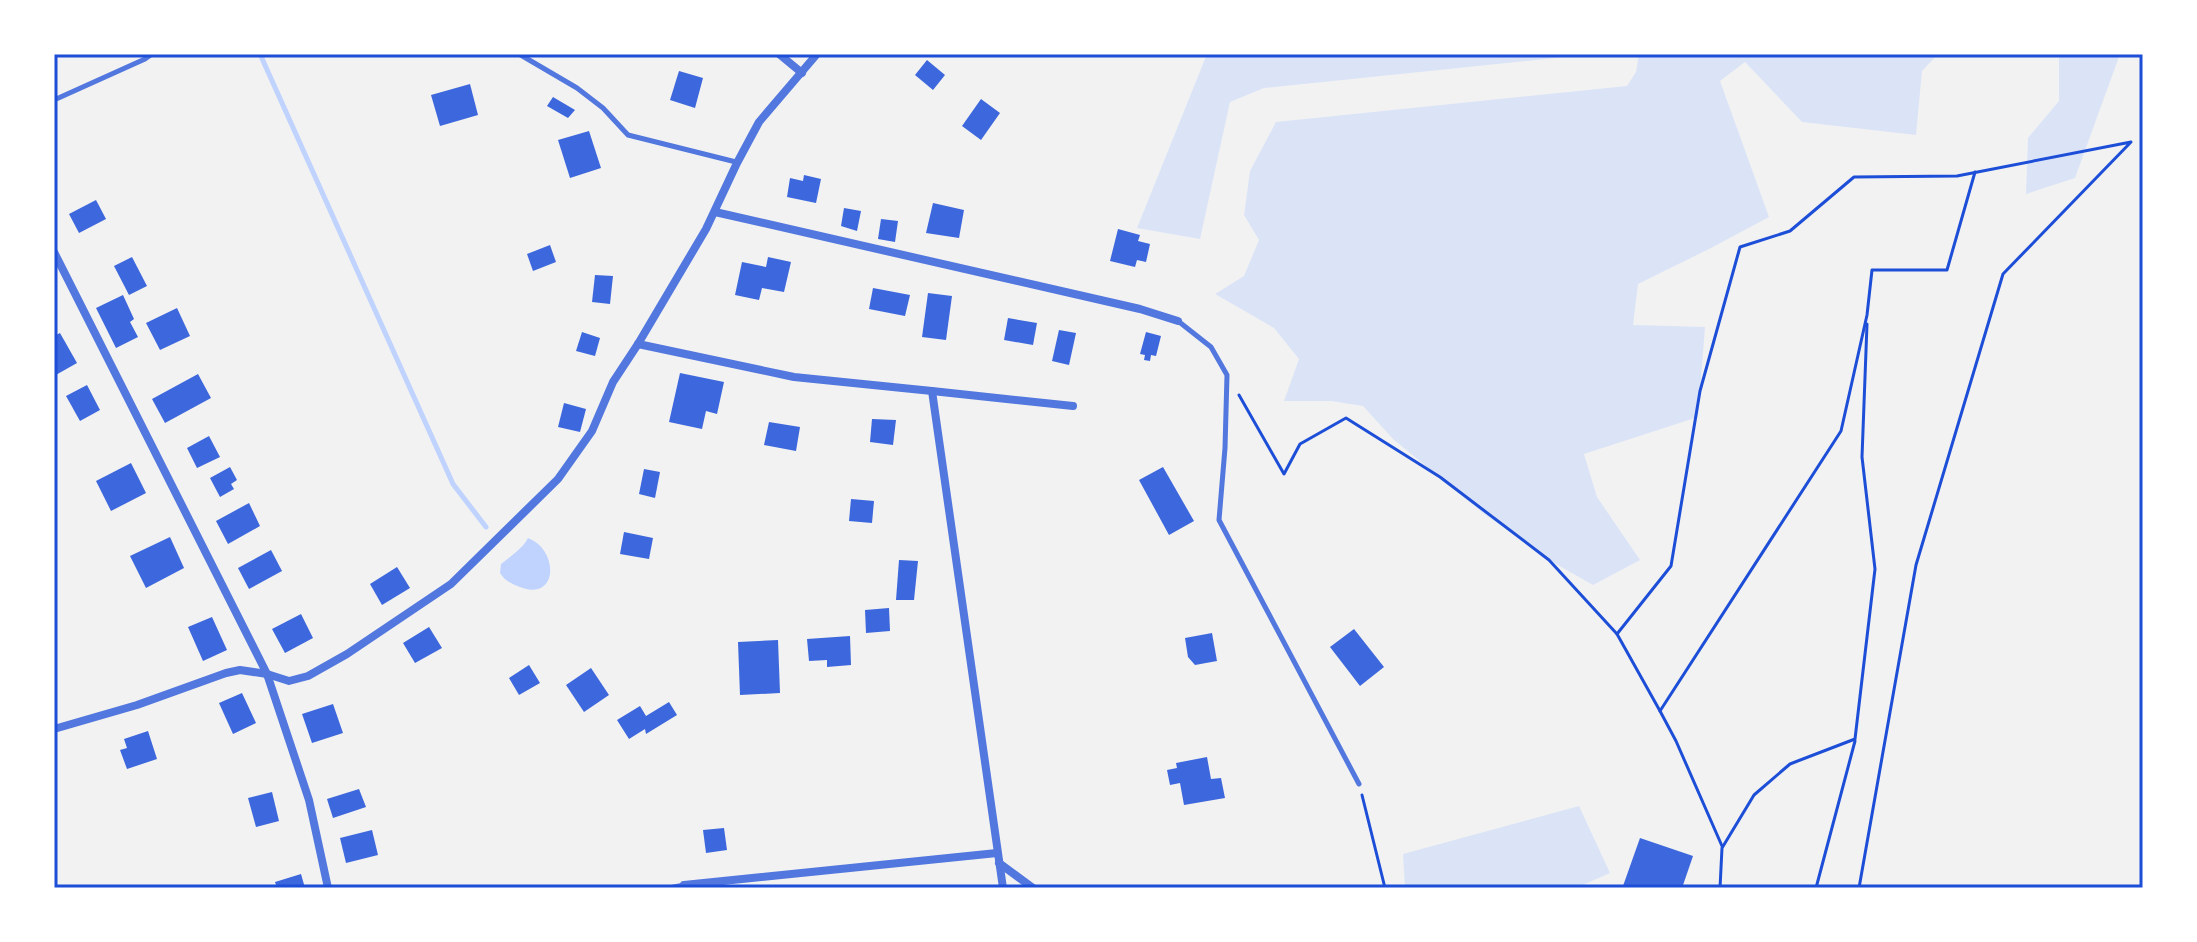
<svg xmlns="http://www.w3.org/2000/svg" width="2197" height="942" viewBox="0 0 2197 942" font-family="'PT Serif',serif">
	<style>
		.green { fill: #dbe4f7 }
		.water { fill: #bfd3fe }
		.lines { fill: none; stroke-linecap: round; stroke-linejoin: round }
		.stream { stroke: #bfd3fe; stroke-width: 5 }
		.building { fill: #3d67dc }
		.path { stroke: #1d4ed8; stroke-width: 3 }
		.service { stroke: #5277de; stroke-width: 5 }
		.minor { stroke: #5277de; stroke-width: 8 }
		.neatline { fill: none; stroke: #1d4ed8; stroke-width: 3 }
	</style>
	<rect width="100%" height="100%" fill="#f2f2f2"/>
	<!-- green -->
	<g class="green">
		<path d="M1207 54H1593L1264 88 1230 102 1200 239 1137 228Z"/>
		<path d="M1639 54H1938L1922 71 1916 135 1802 122 1745 62 1720 81 1769 217 1709 249 1638 284 1633 325 1705 327 1698 417 1584 454 1597 497 1640 560 1593 585 1549 560 1483 513 1393 439 1363 406 1331 401H1284L1299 359 1274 328 1215 294 1244 276 1259 240 1244 215 1250 171 1276 122 1627 86 1636 72Z"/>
		<path d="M2059 54H2120L2075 178 2026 194 2028 138 2059 101Z"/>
		<path d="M1579 806 1610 873 1576 888H1405L1403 854Z"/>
	</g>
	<!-- water -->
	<path class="water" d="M528 538C560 550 559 606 515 585 507 581 504 579 500 573L501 564C510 557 524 547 528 538Z"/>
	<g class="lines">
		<!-- stream -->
		<path class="stream" d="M260 54 453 484 486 527"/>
	</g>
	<!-- building -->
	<g class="building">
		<path d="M927 60 945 75 933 90 915 75Z"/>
		<path d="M679 71 703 78 695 108 670 100Z"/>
		<path d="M470 84 478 115 440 126 431 95Z"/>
		<path d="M553 97 575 110 568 118 547 106Z"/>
		<path d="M981 99 1000 113 981 140 962 126Z"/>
		<path d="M589 131 601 168 570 178 558 140Z"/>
		<path d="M804 175 821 179 816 203 787 197 790 178 803 181Z"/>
		<path d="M96 200 106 219 79 233 69 214Z"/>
		<path d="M933 203 964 210 959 238 926 233Z"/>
		<path d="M844 208 861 211 857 231 841 226Z"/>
		<path d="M881 219 898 221 895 242 878 239Z"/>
		<path d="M1118 229 1140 235 1138 241 1150 244 1146 262 1137 260 1135 267 1110 261Z"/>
		<path d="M550 245 556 262 533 271 527 254Z"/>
		<path d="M132 257 147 286 129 295 114 266Z"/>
		<path d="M768 257 791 262 784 292 762 288 759 300 735 295 742 262 766 267Z"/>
		<path d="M595 275 613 276 610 304 592 302Z"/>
		<path d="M873 288 910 295 905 316 869 309Z"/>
		<path d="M928 293 952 296 946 340 922 337Z"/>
		<path d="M123 295 134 319 130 322 138 337 116 348 96 308Z"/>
		<path d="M177 308 190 336 160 350 146 323Z"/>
		<path d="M1008 318 1037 323 1033 345 1004 340Z"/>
		<path d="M1059 330 1076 333 1069 365 1052 361Z"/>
		<path d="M582 332 600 338 595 356 576 351Z"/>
		<path d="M1146 332 1161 336 1156 356 1151 355 1150 361 1144 360 1145 355 1140 354Z"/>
		<path d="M60 333 77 363 54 376V336Z"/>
		<path d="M680 373 724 382 717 414 706 411 702 429 669 422Z"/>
		<path d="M198 374 211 398 165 423 152 399Z"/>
		<path d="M87 385 100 410 80 421 66 396Z"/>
		<path d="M564 403 586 409 580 432 558 427Z"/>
		<path d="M872 419 896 420 893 445 870 442Z"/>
		<path d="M769 422 800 427 796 451 764 445Z"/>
		<path d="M209 436 220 457 197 468 187 448Z"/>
		<path d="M131 463 146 493 111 511 96 481Z"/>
		<path d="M230 467 237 480 231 484 234 489 220 497 210 478Z"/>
		<path d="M1163 467 1194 521 1169 535 1139 480Z"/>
		<path d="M644 469 660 472 655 498 639 494Z"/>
		<path d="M851 499 874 501 872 523 849 521Z"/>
		<path d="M249 503 260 526 228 544 216 521Z"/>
		<path d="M624 532 653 538 649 559 620 554Z"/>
		<path d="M170 537 184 568 146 588 130 556Z"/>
		<path d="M271 550 282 571 249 589 238 568Z"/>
		<path d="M899 560 918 561 914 600H896Z"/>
		<path d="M397 567 410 588 382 605 370 584Z"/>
		<path d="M889 608 890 631 866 633 865 610Z"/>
		<path d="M301 614 313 638 285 653 272 629Z"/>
		<path d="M212 617 227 650 203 661 188 627Z"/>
		<path d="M429 627 442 648 415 663 403 643Z"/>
		<path d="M1354 629 1384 667 1360 686 1330 647Z"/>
		<path d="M1212 633 1217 661 1195 665 1188 657 1185 638Z"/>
		<path d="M850 636 851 665 827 667V660L809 661 807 639Z"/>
		<path d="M778 640 780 693 740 695 738 642Z"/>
		<path d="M529 665 540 683 519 695 509 678Z"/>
		<path d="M591 668 609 695 584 712 566 685Z"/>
		<path d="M242 693 256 723 233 734 219 703Z"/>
		<path d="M669 702 677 715 646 734 645 729 629 739 617 720 640 706 646 716Z"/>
		<path d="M333 704 343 733 312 743 302 714Z"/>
		<path d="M148 731 157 759 127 769 120 750 127 748 124 739Z"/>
		<path d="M1207 757 1211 779 1221 778 1225 798 1184 805 1180 783 1170 785 1167 770 1177 768 1176 763Z"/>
		<path d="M359 789 366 807 333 818 327 799Z"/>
		<path d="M272 792 279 821 256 827 248 798Z"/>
		<path d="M724 828 727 850 706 853 703 830Z"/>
		<path d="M372 830 378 855 346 863 340 838Z"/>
		<path d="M1640 838 1693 856 1682 888H1629L1623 886Z"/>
		<path d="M301 874 305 888H277L275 882Z"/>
	</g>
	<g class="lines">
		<!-- path -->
		<g class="path">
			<path d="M1239 395 1284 474 1300 444 1346 418 1440 477 1549 560 1617 634 1671 566 1700 391 1740 247 1790 231 1854 177 1957 176 2131 142 2003 274 1916 565 1859 888"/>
			<path d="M1617 634 1660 711 1841 431 1867 315 1872 270H1947L1975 172"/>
			<path d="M1660 711 1676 741 1722 846"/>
			<path d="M1362 795 1385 888"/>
			<path d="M1720 888 1722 848 1754 795 1790 764 1855 739 1875 569 1862 457 1867 324"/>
			<path d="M1816 888 1855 741"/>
		</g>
		<!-- service -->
		<g class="service">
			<path d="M519 54 577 88 603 108 628 135 736 162"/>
			<path d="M54 100 145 59 152 54"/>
			<path d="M1178 321 1211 347 1227 375 1225 448 1219 520 1359 784"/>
			<path d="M669 888 684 885"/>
		</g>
		<!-- minor -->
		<g class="minor">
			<path d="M779 54 802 73"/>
			<path d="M715 212 1140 309 1178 321"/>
			<path d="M54 252 267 674 309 800 328 888"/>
			<path d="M638 344 794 377 932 391 1003 888"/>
			<path d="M932 391 1073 406"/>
			<path d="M54 729 137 705 226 673 240 670 267 674 289 681 308 676 347 654 451 584 558 479 592 431 613 382 638 344 706 229 737 163 759 122 817 54"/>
			<path d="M999 863 1033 888"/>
			<path d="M684 885 997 853"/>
		</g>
	</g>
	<!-- border -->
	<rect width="2197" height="942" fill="none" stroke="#ffffff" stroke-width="112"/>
	<rect x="56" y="56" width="2085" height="830" class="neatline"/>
</svg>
